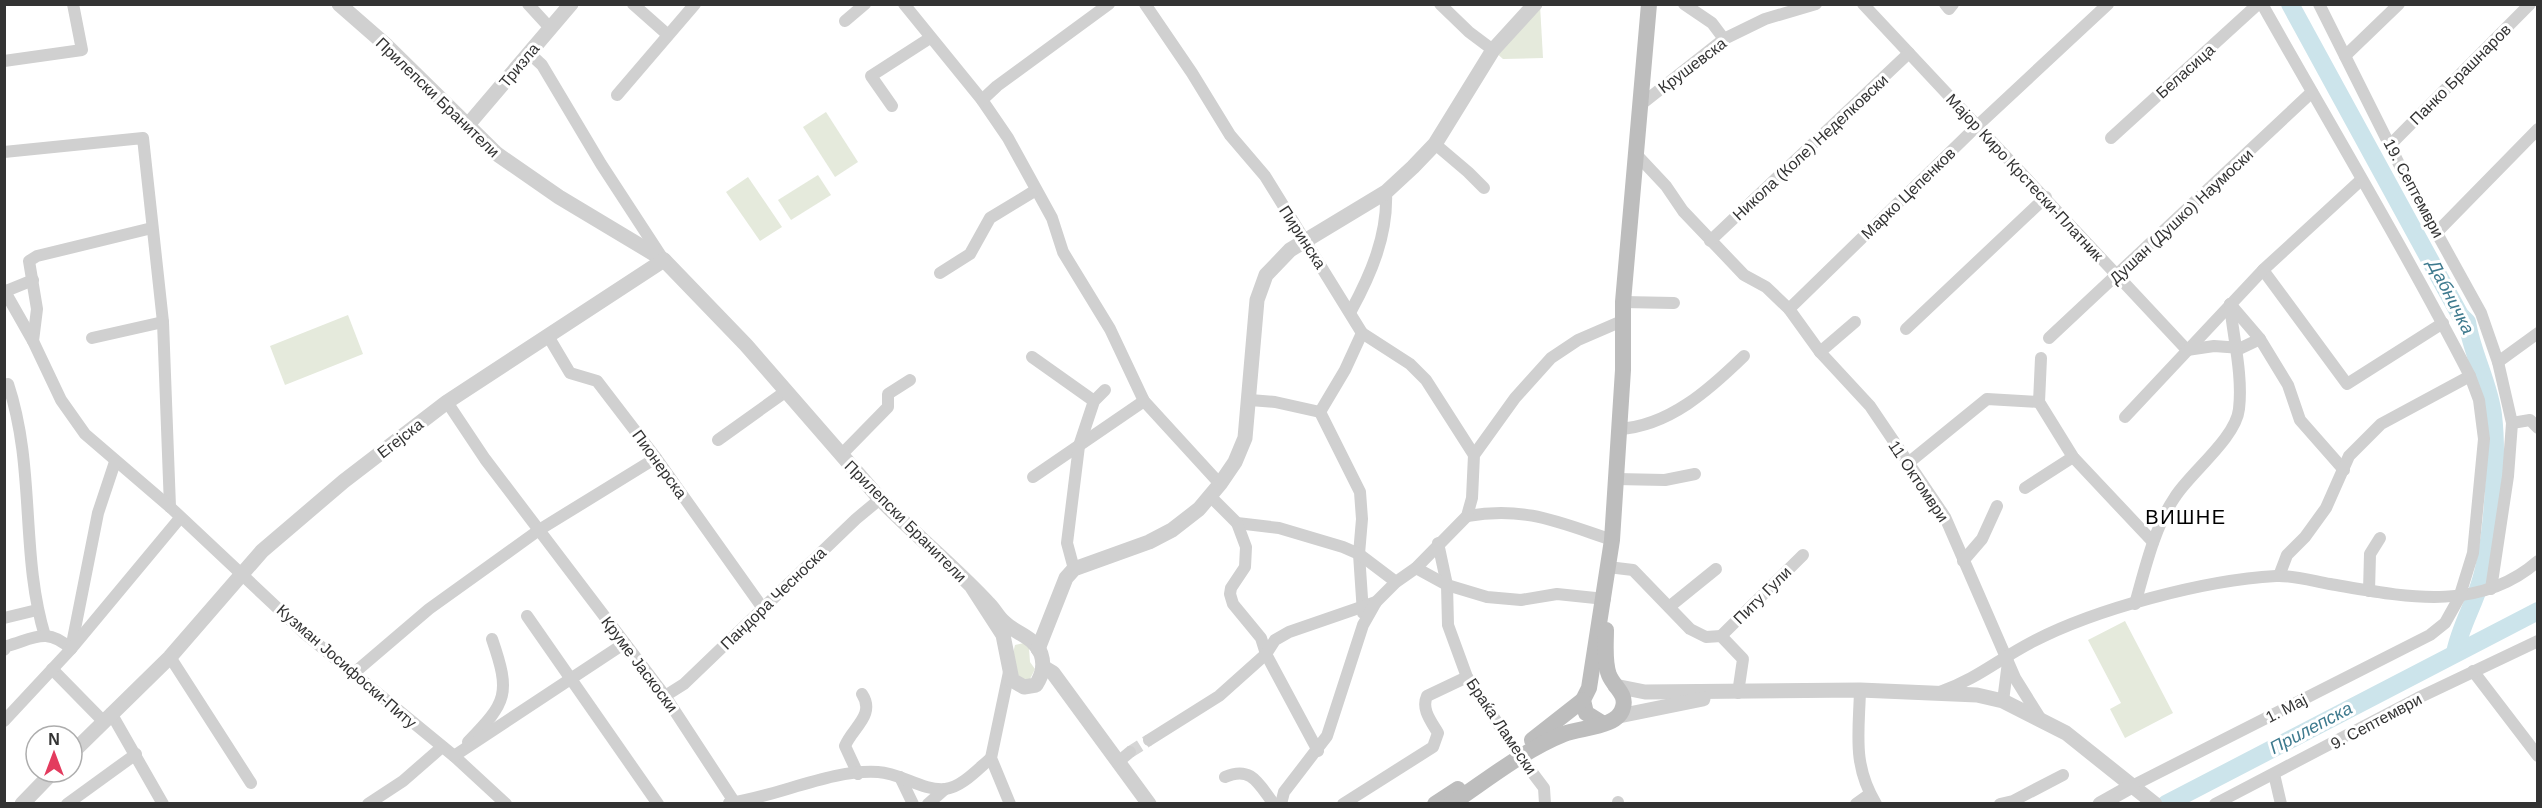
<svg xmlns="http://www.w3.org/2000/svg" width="2542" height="808" viewBox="0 0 2542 808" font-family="Helvetica,sans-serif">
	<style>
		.green { fill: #e5eadc }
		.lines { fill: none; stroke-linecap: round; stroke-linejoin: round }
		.river { stroke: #cce4eb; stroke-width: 18 }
		.minor-tunnel { stroke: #d6d6d6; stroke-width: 12; stroke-dasharray: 12 6; stroke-linecap: butt }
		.minor { stroke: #d0d0d0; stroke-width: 12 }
		.tertiary { stroke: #d0d0d0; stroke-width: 15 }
		.secondary { stroke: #bdbdbd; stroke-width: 16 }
		.labels { text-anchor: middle; stroke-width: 6; stroke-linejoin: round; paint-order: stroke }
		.street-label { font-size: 16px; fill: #333; stroke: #fff }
		.water-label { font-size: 18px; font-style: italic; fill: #3e7a8e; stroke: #fff }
		.quarter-label { font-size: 20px; letter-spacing: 1.5px; fill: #000; stroke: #fff }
	</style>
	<rect width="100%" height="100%" fill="#fff"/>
	<!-- green -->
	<g class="green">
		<path d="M1540 5 1543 58 1503 59 1493 50Z"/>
		<path d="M826 112 858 162 835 177 803 127Z"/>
		<path d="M818 175 831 195 791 220 778 200Z"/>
		<path d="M748 177 782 227 760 241 726 192Z"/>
		<path d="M348 315 363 354 285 385 270 346Z"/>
		<path d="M2125 621 2173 713 2125 738 2110 709 2121 703 2088 640Z"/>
		<path d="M1024 643 1029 648 1030 662 1035 669 1030 679H1019L1013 653 1015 645Z"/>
	</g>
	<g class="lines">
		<!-- river -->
		<g class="river">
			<path d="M2290 4 2460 315 2467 322C2472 354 2489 383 2493 415 2498 457 2493 539 2481 580 2474 605 2460 627 2455 653"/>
			<path d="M2166 804 2538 611"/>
		</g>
		<!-- minor-tunnel -->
		<path class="minor-tunnel" d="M1130 752 1149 740"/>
		<!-- minor -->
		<g class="minor">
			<path d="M528 4 550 28"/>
			<path d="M633 4 668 35"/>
			<path d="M904 4 982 100 1008 138 1052 218 1063 252 1110 329 1144 401 1220 484"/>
			<path d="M1145 4 1192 73 1230 135 1265 176 1362 333 1410 364 1426 380 1474 455"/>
			<path d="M1440 4 1469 32 1493 50"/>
			<path d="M1684 4 1712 23 1724 39"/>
			<path d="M1863 4 2187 350 2214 346 2241 348 2260 339"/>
			<path d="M1945 4 1949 9 1953 4"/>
			<path d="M2319 4 2402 170 2481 313 2498 362 2512 423 2508 476 2491 589"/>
			<path d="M845 21 865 4"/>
			<path d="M529 53 542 65 601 164 663 259"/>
			<path d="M2345 56 2399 4"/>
			<path d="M4 61 82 50 73 4"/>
			<path d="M617 95 695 4"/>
			<path d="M982 100 997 86 1109 4"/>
			<path d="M892 106 871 76 930 38"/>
			<path d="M1639 106 1724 39 1765 19 1816 4"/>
			<path d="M2111 138 2258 4"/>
			<path d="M1435 144 1468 172 1484 188"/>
			<path d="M2391 144 2530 4"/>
			<path d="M4 152 143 138 163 322 170 507"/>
			<path d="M1635 153 1666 186 1683 211 1744 275 1766 287 1789 309 1820 352 1870 406 1945 517 2015 678 2040 718"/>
			<path d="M2437 232 2538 129"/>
			<path d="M1710 241 1909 53"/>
			<path d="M2263 270 2347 384 2443 323"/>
			<path d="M940 273 970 254 990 218 1036 190"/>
			<path d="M4 290 33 341 61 400 85 434 170 507 303 632 454 756 506 804"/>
			<path d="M6 291 33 280"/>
			<path d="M1623 302 1674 303"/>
			<path d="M2230 304 2260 339 2288 385 2300 420 2344 470"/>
			<path d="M1789 309 1976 127 2108 4"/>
			<path d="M1351 311C1371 274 1388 235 1386 192"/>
			<path d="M1906 329 2046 197"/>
			<path d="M548 336 570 373 597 381 656 458 762 607"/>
			<path d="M92 338 163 322"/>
			<path d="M2049 338 2312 92"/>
			<path d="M33 341 37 309 29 261 37 256 152 228"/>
			<path d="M1820 352 1855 322"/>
			<path d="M1032 357 1094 401"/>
			<path d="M2041 358 2039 402 2073 457 2153 542"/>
			<path d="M2498 362 2538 333"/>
			<path d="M8 384C36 468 20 555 45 636"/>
			<path d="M1250 400 1275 402 1320 412"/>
			<path d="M447 402 485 459 665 696 735 803"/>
			<path d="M1320 412 1360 492 1362 519 1359 554 1363 613"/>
			<path d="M1320 412 1345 370 1362 333"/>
			<path d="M2125 417 2263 270 2361 180"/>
			<path d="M2512 423 2530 420 2538 428"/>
			<path d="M1619 429C1669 426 1709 390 1744 356"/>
			<path d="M718 440 785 392"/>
			<path d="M841 455 888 407V394L910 380"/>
			<path d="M1907 464 1987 399 2039 402"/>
			<path d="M1033 477 1144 401"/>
			<path d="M1616 479 1665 480 1695 474"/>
			<path d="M2025 488 2073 457"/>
			<path d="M1210 496 1237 523 1279 528 1343 547 1359 554 1396 582"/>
			<path d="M1467 516C1525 506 1558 522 1612 540"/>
			<path d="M1237 523 1246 547 1245 567 1231 588 1230 594 1233 604 1261 638 1266 654 1318 751"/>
			<path d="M1438 543 1447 585 1448 625 1467 677 1516 751 1544 788 1545 804"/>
			<path d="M1963 561 1982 539 1997 506"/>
			<path d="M1608 567 1633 570 1690 629 1706 637 1721 636 1743 659 1738 693"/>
			<path d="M1416 568 1447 585 1487 597 1521 600 1557 594 1605 599"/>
			<path d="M1074 569 1067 543 1079 446 1094 401 1105 390"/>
			<path d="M2279 576 2287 555 2305 537 2326 508 2349 456 2381 424 2470 376"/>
			<path d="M2369 591 2370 554 2380 538"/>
			<path d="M2135 604C2145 569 2154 528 2175 497 2190 473 2236 438 2239 409 2243 375 2233 337 2230 304"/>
			<path d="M1669 607 1716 569"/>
			<path d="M527 616 658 804"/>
			<path d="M4 618 37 610"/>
			<path d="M1721 636 1803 555"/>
			<path d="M4 650 7 646C35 638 47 627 71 649L98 513 115 462"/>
			<path d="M170 657 251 783"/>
			<path d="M52 669 103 721"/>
			<path d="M2473 671 2538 756"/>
			<path d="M1009 672 991 758 1010 804"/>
			<path d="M354 673 429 609 539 530 656 458"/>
			<path d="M1860 690C1859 733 1852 764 1876 804"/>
			<path d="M1940 692C1977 679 1999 659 2032 642 2095 609 2204 580 2276 576 2293 575 2313 581 2330 584 2401 596 2478 614 2538 561"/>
			<path d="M665 696 684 684 856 519 880 499"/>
			<path d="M2003 701 2008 662"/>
			<path d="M111 713 163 804"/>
			<path d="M4 721 71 649 180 518"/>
			<path d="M1149 740 1219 696 1266 654 1275 640 1289 632 1376 602"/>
			<path d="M468 742C507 702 511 694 492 639"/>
			<path d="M454 756 625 643"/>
			<path d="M1118 762 1130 752"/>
			<path d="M858 774 845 746C852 728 876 715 862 694"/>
			<path d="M2274 774 2281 804"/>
			<path d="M900 777 913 804"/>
			<path d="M1225 777C1252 765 1259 785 1274 804"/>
			<path d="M2132 786 2430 635 2445 623 2459 598 2473 553 2484 439 2479 400 2470 376C2405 250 2332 128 2262 4"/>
			<path d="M1618 802V804"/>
			<path d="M729 803C777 797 830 769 878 772 901 773 922 791 945 789 961 788 979 768 991 758"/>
			<path d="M67 804 136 754"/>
			<path d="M368 804 403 781 442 747"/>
			<path d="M928 804 945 789"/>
			<path d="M1281 804 1284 792 1327 736 1363 625 1376 602 1396 582 1416 568 1467 516 1472 498 1474 455 1515 398 1551 358 1578 340 1622 321"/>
			<path d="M1343 804 1433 747 1438 733C1431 721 1421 709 1427 696L1467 677"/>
			<path d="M1856 804 1870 794"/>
			<path d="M2000 804 2013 801 2063 775"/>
			<path d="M2215 804 2418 698 2538 641"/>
		</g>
		<!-- tertiary -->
		<g class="tertiary">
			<path d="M339 4 387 46 497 154 559 197 664 260 746 345 880 499C915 535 955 567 989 604 995 610 998 617 1004 622 1016 634 1034 636 1041 654 1045 666 1042 675 1036 685L1024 687 1012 680 1003 635 972 587"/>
			<path d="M467 126 571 4"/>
			<path d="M1038 649 1066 578 1074 569 1149 542 1172 530 1199 509 1220 484 1235 462 1245 438 1257 300 1266 275 1290 250 1386 192 1413 167 1435 144 1493 50 1535 4"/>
			<path d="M1043 667 1053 673 1149 804"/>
			<path d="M1615 686 1645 692 1860 690 1977 695 2003 701 2066 733 2155 804"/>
			<path d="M1619 716 1703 699"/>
			<path d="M72 753 170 657 262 551 344 481 447 402 664 260"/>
			<path d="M22 804 53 772"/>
			<path d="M2100 804 2132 786"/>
		</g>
		<!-- secondary -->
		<g class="secondary">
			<path d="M1602 723 1586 713 1583 700 1589 688 1612 540 1623 370V302L1649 4"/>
			<path d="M1532 740 1583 700"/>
			<path d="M1435 804 1458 789"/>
			<path d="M1451 804C1487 780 1524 750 1564 734 1581 727 1619 728 1623 707 1627 694 1614 687 1609 675 1604 662 1606 645 1606 630"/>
		</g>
	</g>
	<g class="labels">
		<!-- street labels -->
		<g class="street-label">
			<text transform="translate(519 65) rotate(-50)" y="6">Тризла</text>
			<text transform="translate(1692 65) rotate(-37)" y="6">Крушевска</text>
			<text transform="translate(2185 71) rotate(-42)" y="6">Беласица</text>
			<text transform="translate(2460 74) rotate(-45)" y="6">Панко Брашнаров</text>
			<text transform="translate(438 97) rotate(44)" y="6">Прилепски Бранители</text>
			<text transform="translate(1810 147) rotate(-43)" y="6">Никола (Коле) Неделковски</text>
			<text transform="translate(2025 177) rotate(47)" y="6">Мајор Киро Крстески-Платник</text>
			<text transform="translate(2414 188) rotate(62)" y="6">19. Септември</text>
			<text transform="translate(1908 193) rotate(-44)" y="6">Марко Цепенков</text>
			<text transform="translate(2181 216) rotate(-43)" y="6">Душан (Душко) Наумоски</text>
			<text transform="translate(1303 237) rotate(57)" y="6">Пиринска</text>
			<text transform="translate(400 438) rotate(-38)" y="6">Егејска</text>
			<text transform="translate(660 464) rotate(54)" y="6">Пионерска</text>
			<text transform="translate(1919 481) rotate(56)" y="6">11 Октомври</text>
			<text transform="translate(906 521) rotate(45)" y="6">Прилепски Бранители</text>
			<text transform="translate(1762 595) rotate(-45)" y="6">Питу Гули</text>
			<text transform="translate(773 598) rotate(-44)" y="6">Пандора Чесноска</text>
			<text transform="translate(640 664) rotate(53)" y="6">Круме Јаскоски</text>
			<text transform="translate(347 666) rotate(41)" y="6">Кузман Јосифоски-Питу</text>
			<text transform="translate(2286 708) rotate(-27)" y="6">1. Мај</text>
			<text transform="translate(2376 721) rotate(-28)" y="6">9. Септември</text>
			<text transform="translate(1502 726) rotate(56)" y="6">Браќа Ламески</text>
		</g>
		<!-- water labels -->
		<g class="water-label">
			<text transform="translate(2451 297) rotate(63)" y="6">Дабничка</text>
			<text transform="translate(2311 728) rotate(-28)" y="6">Прилепска</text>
		</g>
		<!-- quarter labels -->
		<g class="quarter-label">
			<text x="2186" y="524">ВИШНЕ</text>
		</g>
	</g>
	<!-- border -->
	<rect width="2542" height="808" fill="none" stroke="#333333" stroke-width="12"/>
	<!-- north arrow -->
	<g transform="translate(54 754)"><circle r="28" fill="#ffffff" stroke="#adadad" stroke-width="1.5"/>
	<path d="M0-4.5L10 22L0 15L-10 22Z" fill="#e33b5e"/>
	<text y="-9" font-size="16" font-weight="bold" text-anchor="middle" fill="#333333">N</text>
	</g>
</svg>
